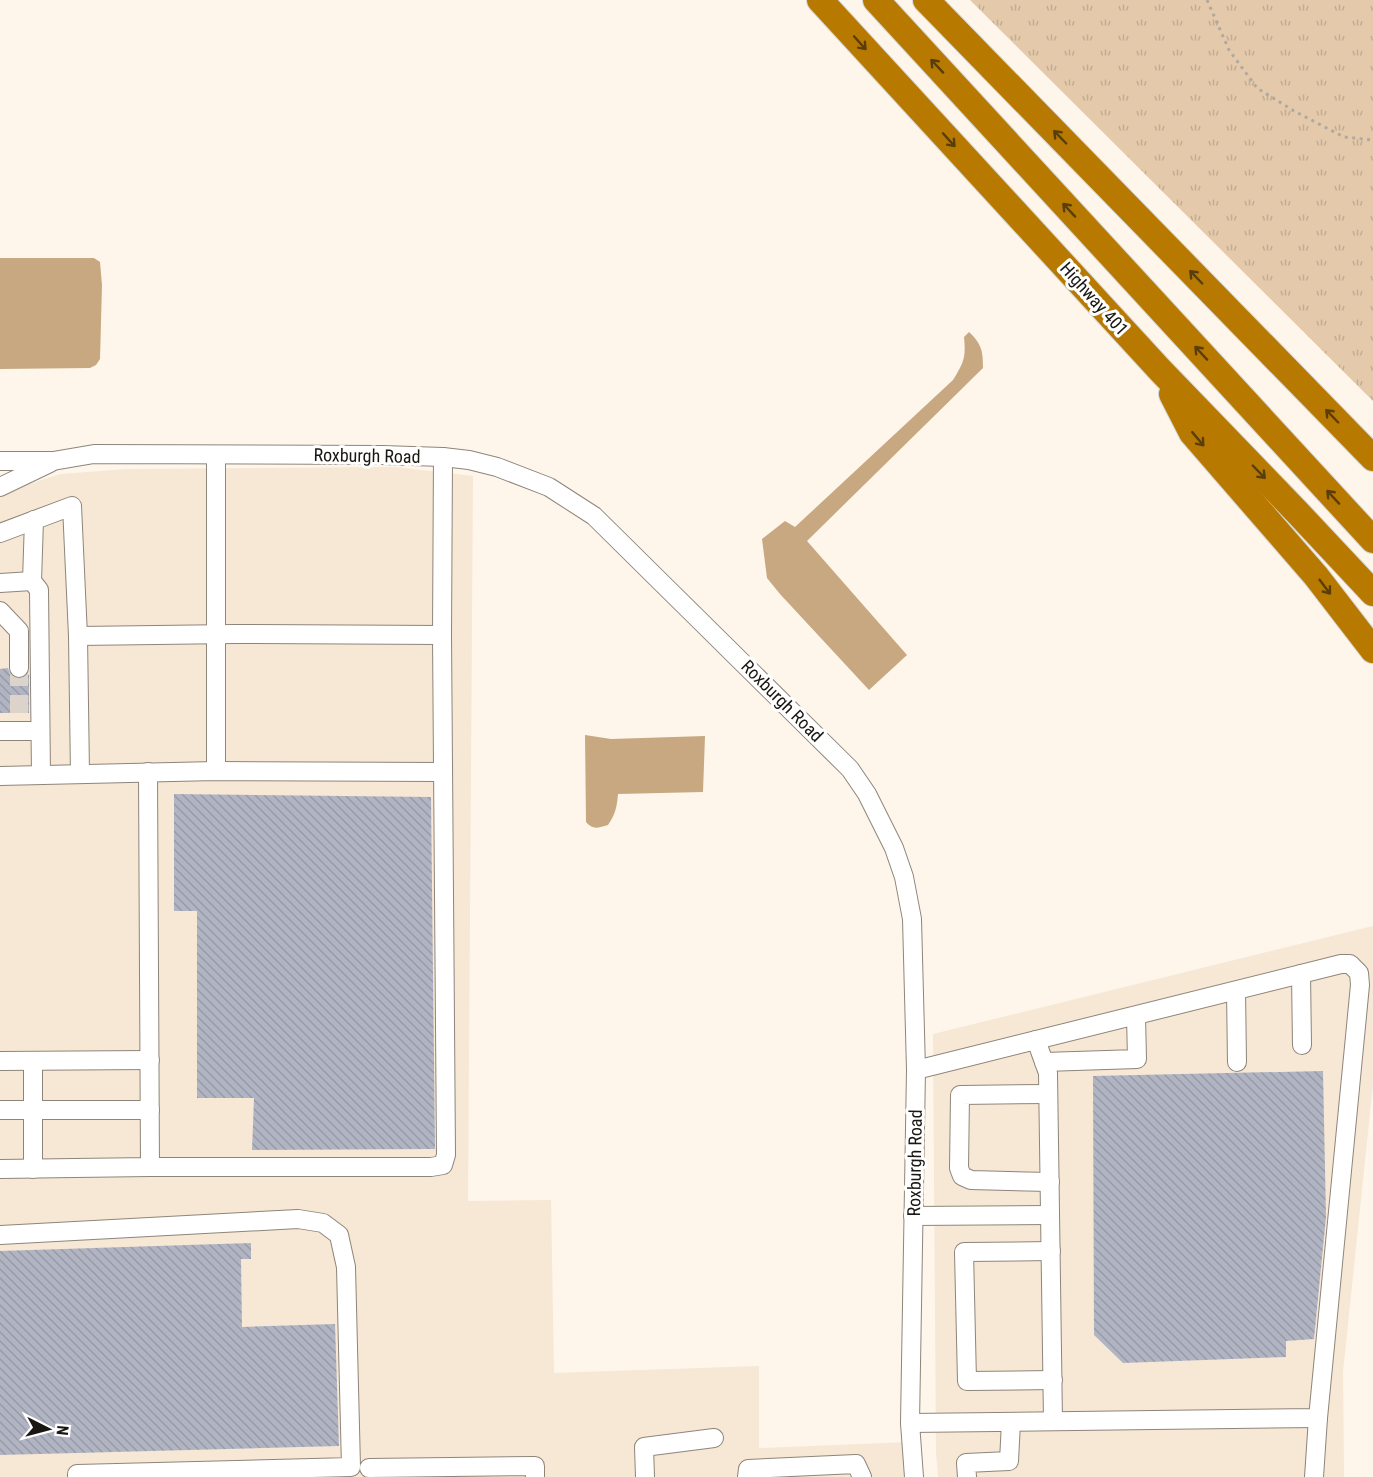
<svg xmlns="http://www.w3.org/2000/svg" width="1373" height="1477" viewBox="0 0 1373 1477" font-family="'Roboto Condensed',sans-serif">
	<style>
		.built { fill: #f7e7d5 }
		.grass { fill: url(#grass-tufts) }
		.water { fill: #c8a881 }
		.building { fill: url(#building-back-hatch) }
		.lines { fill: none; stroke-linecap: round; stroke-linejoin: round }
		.minor-tunnel { stroke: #dcd4ca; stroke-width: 18; stroke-dasharray: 18 9; stroke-linecap: butt }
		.minor-casing { stroke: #8e857a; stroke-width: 20 }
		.highway-casing { stroke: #d6d5d4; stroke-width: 28 }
		.path { stroke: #b0a9a1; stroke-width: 3; stroke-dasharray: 3 4.5; stroke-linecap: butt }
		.minor { stroke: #fff; stroke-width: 18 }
		.highway { stroke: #b87901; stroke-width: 26 }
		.oneway { stroke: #593e0b }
		.labels { text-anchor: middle; stroke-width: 6; stroke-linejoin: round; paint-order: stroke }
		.street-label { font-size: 18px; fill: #1a1612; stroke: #fff }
	</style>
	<defs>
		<pattern id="grass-tufts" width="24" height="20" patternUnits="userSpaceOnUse" patternTransform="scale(1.5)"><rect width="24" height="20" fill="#e4caab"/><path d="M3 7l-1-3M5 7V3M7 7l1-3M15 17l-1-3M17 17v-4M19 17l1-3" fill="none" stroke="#c3ad92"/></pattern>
		<pattern id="building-back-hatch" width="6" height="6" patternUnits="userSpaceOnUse" patternTransform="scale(1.5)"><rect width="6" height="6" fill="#b1b5c3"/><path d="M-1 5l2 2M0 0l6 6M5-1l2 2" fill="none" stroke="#989ba6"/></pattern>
	</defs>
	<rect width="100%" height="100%" fill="#fef5eb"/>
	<!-- built -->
	<g class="built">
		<path d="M395 467 473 476 468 1201 551 1200 554 1373 759 1366V1448L911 1442 915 1477H0V493L61 474 127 469Z"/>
		<path d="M1373 926V1084L1343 1372 1344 1477H938L936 1452 933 1034Z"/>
	</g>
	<!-- grass -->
	<path class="grass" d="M970 0H1373V401L974 4Z"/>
	<!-- water -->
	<g class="water">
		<path d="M0 258H94L100 262 102 285 100 359 96 365 90 368 0 369Z"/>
		<path d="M969 332C982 344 983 352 983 368L807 541 907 655 869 690 780 594 767 578 762 539 785 521 795 527 953 380C964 362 966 358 964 337Z"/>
		<path d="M585 735 611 739 705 736 703 792 618 794C617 807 615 815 608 825 598 828 593 830 586 822Z"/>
	</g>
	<!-- building -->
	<g class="building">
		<path d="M8 668 10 674 14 678 18 679 24 678 29 674V713H0V669Z"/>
		<path d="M174 794 431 797 435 1149 252 1150 254 1098H197V911H174Z"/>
		<path d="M1323 1071 1326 1217 1314 1339 1286 1341V1357L1123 1363 1094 1335 1093 1076Z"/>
		<path d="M251 1243V1259H241L242 1327 335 1324 339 1446 0 1455V1251Z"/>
	</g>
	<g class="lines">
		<!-- minor-tunnel -->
		<path class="minor-tunnel" d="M19 668V713"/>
		<defs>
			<g id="minor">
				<path d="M0 461H53L94 454 382 455 443 457 469 460 497 467 549 487 594 516 850 769 867 794 894 848 904 877 912 919 916 1070 910 1423 914 1477"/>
				<path d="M0 487 50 463"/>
				<path d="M34 520 32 581 39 590 41 775"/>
				<path d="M0 533 72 506 78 636 80 774"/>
				<path d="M0 583 32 581"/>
				<path d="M0 611 19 631V668"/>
				<path d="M78 636 234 634 442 635"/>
				<path d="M0 731H40"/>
				<path d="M216 771V455"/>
				<path d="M0 776 216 771 443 772"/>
				<path d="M1301 974 1302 1045"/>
				<path d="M1236 991 1237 1062"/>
				<path d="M1036 1040 1048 1073 1053 1421"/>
				<path d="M0 1061 150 1060"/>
				<path d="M33 1061V1169"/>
				<path d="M1044 1062 1137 1059 1136 1016"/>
				<path d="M1048 1094 960 1095 959 1168 962 1176 971 1180 1050 1182"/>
				<path d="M0 1110H150"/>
				<path d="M150 1167H431L443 1165 446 1155 442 635 443 457"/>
				<path d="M0 1169 150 1167 148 772"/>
				<path d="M913 1216 1050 1215"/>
				<path d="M0 1235 298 1219 323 1223 339 1235 346 1267 351 1467 77 1474V1477"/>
				<path d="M1051 1251 964 1252 967 1381 1053 1380"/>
				<path d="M910 1423 1318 1418 1360 985 1359 973 1350 964H1341L916 1070"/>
				<path d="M369 1468 535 1466V1477"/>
				<path d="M645 1477 644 1447 714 1438"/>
				<path d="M747 1477 748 1469 856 1464 862 1477"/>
				<path d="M967 1477 966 1463 1009 1461 1011 1422"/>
				<path d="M1314 1477 1318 1418"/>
			</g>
			<g id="highway">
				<path d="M820 0 1160 370 1297 512 1373 593"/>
				<path d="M876 0 1373 540"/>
				<path d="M926 0 1373 458"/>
				<path d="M1172 394 1192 433 1316 576 1373 650"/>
			</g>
		</defs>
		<!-- minor casing -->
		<use href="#minor" class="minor-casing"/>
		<!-- highway casing -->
		<use href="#highway" class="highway-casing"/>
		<!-- path -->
		<path class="path" d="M1207 0 1229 50 1257 88 1294 111 1344 137 1373 140"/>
		<!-- minor -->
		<use href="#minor" class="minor"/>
		<!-- highway -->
		<use href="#highway" class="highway"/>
	</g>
	<!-- one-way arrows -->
	<defs><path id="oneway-shaft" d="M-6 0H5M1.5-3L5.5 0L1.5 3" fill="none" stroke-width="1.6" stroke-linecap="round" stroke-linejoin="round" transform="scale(1.5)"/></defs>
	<g class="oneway">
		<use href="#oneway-shaft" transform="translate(860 43) rotate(48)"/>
		<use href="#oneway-shaft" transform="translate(937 66) rotate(-133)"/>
		<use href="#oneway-shaft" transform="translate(1060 137) rotate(-134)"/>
		<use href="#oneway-shaft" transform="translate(949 140) rotate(48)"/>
		<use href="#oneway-shaft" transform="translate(1069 210) rotate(-133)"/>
		<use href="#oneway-shaft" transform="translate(1196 277) rotate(-134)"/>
		<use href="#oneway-shaft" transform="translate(1201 353) rotate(-133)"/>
		<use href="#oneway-shaft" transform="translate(1332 416) rotate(-134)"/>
		<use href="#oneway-shaft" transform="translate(1198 439) rotate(50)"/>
		<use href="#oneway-shaft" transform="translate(1259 472) rotate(46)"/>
		<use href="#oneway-shaft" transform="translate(1333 497) rotate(-133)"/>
		<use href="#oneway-shaft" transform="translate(1325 587) rotate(53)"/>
	</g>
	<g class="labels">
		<!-- street labels -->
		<g class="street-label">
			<text transform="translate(1094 299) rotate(48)" y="6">Highway 401</text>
			<text transform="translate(367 456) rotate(1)" y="6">Roxburgh Road</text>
			<text transform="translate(782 701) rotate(45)" y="6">Roxburgh Road</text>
			<text transform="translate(915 1163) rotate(-89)" y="6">Roxburgh Road</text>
		</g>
	</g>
	<!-- north arrow -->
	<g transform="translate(48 1429) rotate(96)" stroke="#ffffff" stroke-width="4.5" paint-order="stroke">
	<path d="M0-4.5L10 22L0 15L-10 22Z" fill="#1a1612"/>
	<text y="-9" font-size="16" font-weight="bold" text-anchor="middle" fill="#1a1612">N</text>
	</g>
</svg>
